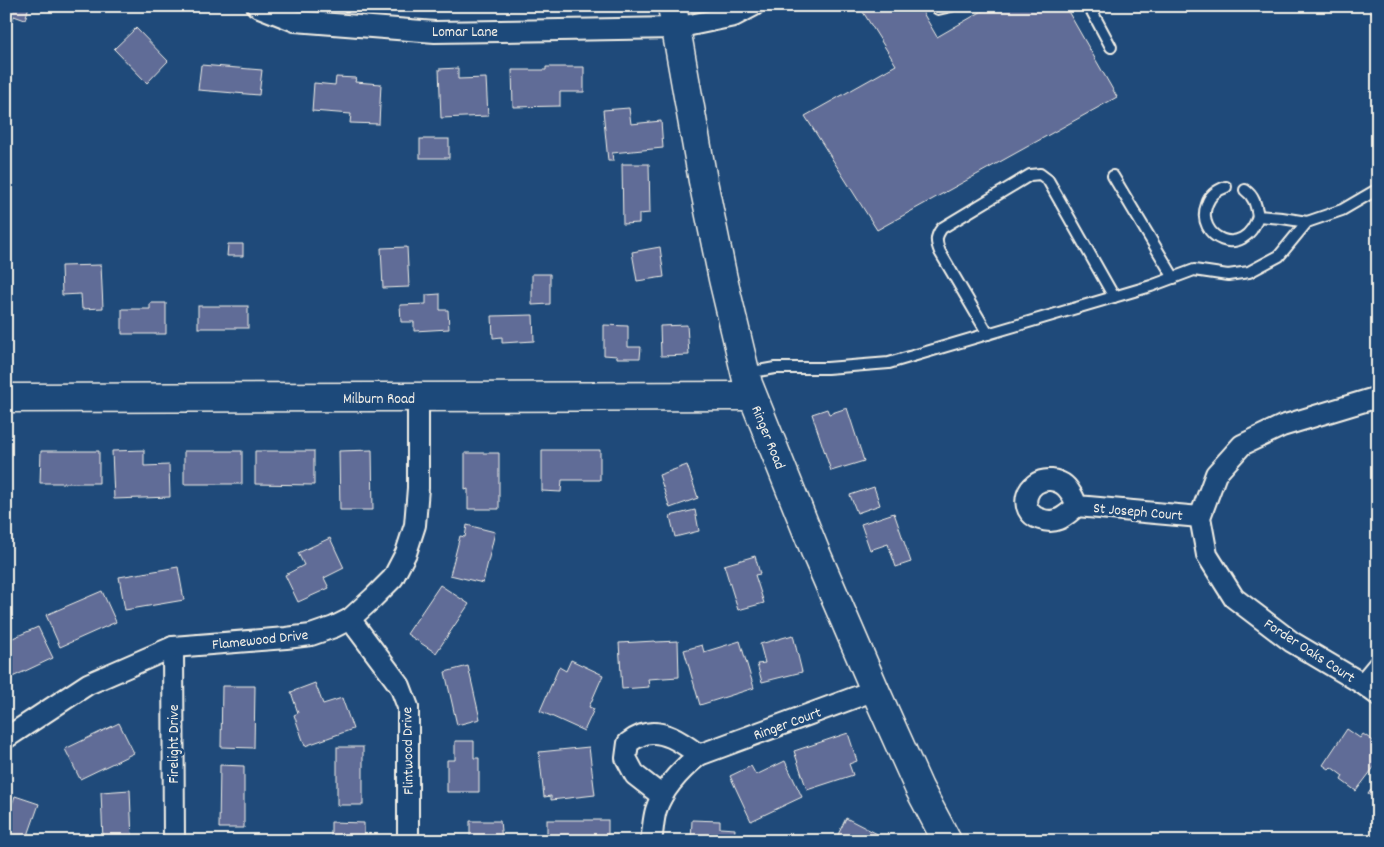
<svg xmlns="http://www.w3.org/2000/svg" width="1384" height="847" viewBox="0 0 1384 847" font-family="Dekko,sans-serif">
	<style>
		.building { fill: #616c97; stroke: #f4f1e8 }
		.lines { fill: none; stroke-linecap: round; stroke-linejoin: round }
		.lane-casing { stroke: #f4f1e8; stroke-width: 14 }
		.street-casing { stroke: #f4f1e8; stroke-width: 24 }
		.secondary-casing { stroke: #f4f1e8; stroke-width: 31 }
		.lane { stroke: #1f4a7a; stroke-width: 10 }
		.street { stroke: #1f4a7a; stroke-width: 20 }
		.secondary { stroke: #1f4a7a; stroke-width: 28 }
		.labels { text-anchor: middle; stroke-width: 5; stroke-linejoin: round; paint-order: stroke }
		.street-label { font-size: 15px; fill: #f4f1e8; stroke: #1f4a7a }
	</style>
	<rect width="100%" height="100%" fill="#1f4a7a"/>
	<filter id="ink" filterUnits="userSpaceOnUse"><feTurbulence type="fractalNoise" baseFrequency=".02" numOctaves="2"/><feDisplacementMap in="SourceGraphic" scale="10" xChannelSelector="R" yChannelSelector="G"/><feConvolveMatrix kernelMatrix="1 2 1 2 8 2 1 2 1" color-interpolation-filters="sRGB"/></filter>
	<g filter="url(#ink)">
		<!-- building -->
		<g class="building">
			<path d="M6 6H29L25 20 14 16 10 27 6 25Z"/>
			<path d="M875 6H919L937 37 991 6H1065L1117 97 877 230 805 116 896 65 863 12Z"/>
			<path d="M136 28 168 61 147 83 114 49Z"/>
			<path d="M201 65 262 70 259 95 198 90Z"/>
			<path d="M546 67H584V92H560V106L513 107 512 70H546Z"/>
			<path d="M458 68V79L486 78 488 116 441 118 439 69Z"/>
			<path d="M336 77 356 78 355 82 381 84 379 124 350 123 351 114 312 111 314 83 335 85Z"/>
			<path d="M629 108 631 124 661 121 663 148 612 153 613 161H608L603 110Z"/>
			<rect x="420" y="139" width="29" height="19"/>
			<path d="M622 164H649L650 213 639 214V223L623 224Z"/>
			<path d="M228 244H243V256H227Z"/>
			<path d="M407 247 409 287 383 288 381 248Z"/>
			<path d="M660 247 664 277 637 281 632 252Z"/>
			<path d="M101 265 103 308 82 309 81 294 62 295 61 266Z"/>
			<path d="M532 274H550V304L532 305Z"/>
			<path d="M440 294V310H448L449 329 414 331V322H401L400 305 426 304V295Z"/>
			<path d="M150 303H166V334H122V309H150Z"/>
			<rect x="198" y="306" width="50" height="22"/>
			<path d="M533 315 534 341 502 343V337L493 338 492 316Z"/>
			<path d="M604 325 628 326V347H641L640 358H617V356L604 355Z"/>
			<path d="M687 325 689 355 661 356 660 326Z"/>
			<path d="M847 408 864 461 831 471 812 414 827 409 829 414Z"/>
			<path d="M144 450V466L169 465 170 497 114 499 112 451Z"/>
			<path d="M372 450 373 510H340L339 451Z"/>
			<path d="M542 450H600V480H562L561 492 542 491Z"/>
			<path d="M41 451H99V483H40Z"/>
			<rect x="184" y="451" width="58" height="33"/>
			<path d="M255 451H314V485L255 484Z"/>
			<path d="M465 453H499V509H468V489L465 490Z"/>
			<path d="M687 465 698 498 670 508 659 475Z"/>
			<path d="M874 487 880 505 857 513 850 495Z"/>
			<path d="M695 510 699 531 675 537 670 516Z"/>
			<path d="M894 513 911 562 896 567 888 544 870 550 861 524Z"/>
			<path d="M467 525 495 532 483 583 450 575 460 536 465 537Z"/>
			<path d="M330 538 344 568 324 578 329 588 298 602 285 575 304 565 298 553Z"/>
			<path d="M755 556 760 574 755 575 764 603 738 610 724 565Z"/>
			<path d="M178 567 184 600 125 610 119 577Z"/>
			<path d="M440 585 469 604 436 653 407 634Z"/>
			<path d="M102 591 116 622 60 647 46 615Z"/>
			<path d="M38 627 53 658 6 680V641Z"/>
			<path d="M793 635 802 672 762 682 757 664 765 663 760 644Z"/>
			<path d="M655 641 656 642 678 641 679 677 648 679 649 687 622 689 619 643Z"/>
			<path d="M740 641 754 688 700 705 684 650 702 645 704 652Z"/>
			<path d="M571 660 603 675 589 707 594 709 584 731 540 711 559 667 566 671Z"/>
			<path d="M468 666 480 719 457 725 445 672Z"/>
			<path d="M315 683 323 704 342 698 353 729 305 746 294 715 298 713 291 692Z"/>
			<path d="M222 686H255L254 748 221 747Z"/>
			<path d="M119 723 134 753 80 779 65 749Z"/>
			<path d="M1347 729 1360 738 1363 734 1378 744 1375 749 1378 751V762L1356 791 1341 780 1343 776 1331 767 1329 769 1323 765Z"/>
			<path d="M848 733 857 761 849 764 853 775 807 790 794 751Z"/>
			<path d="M455 741H474V758H479V792H447V760H455Z"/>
			<rect x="337" y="747" width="26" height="58"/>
			<path d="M589 747 595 795 551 800V796L544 797 539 752Z"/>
			<path d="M785 761 802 797 751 821 730 776 751 766 756 775Z"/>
			<path d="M220 765 244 766V828H219Z"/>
			<path d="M1378 780V801L1368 794Z"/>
			<path d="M130 790 132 841H103L101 792Z"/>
			<path d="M15 796 39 804 26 841 6 835V821Z"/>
			<path d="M846 818 891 841H835Z"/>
			<rect x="547" y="820" width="61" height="21"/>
			<path d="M692 820 720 821V828L735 829 734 841H691Z"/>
			<path d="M470 821H500L502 841H470Z"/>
			<path d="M331 822 364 823V841H331Z"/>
		</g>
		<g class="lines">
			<defs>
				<g id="lane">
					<path d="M934 6 938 9 951 6"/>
					<path d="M1089 6 1111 47"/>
					<path d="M1375 6 1378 11"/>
					<path d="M1113 176 1174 278"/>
					<path d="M1226 187C1217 190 1210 195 1207 204 1194 237 1244 262 1258 216"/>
					<path d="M1245 190C1254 196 1256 205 1258 216L1282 218 1307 222"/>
					<path d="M988 334 940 252C936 242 935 237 942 228L1030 175 1040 174 1048 180 1114 297"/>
					<path d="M747 373 775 368H827L889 363 1151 286 1194 270 1228 275 1249 272 1279 256 1307 222 1342 210 1378 189"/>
				</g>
				<g id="street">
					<path d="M257 6 295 21 435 32 676 28 734 16 753 6"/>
					<path d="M1378 397 1282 426 1242 445 1216 474 1200 517 1207 555 1234 598 1292 642 1363 684 1378 695"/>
					<path d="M1077 506C1065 516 1057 525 1040 519 1016 511 1026 478 1051 480 1059 481 1066 485 1070 492 1073 496 1075 501 1077 506L1200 517"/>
					<path d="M350 619 400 686 408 707V841"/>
					<path d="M173 647 174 841"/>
					<path d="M1363 684 1378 666"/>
					<path d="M6 738 88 684 173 647 286 638 311 635 334 627 350 619 373 598 393 578 406 553 415 525 418 488V398"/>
					<path d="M662 796 635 775 626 758 628 743C632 740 637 737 642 735 662 727 684 744 699 755"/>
					<path d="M651 841C653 831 653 820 656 810 663 788 682 769 699 755L875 690"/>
				</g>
				<g id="secondary">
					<path d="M672 6 703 181 723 279 748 384 815 551 875 690 919 788 947 841"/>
					<path d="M6 398 752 396"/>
				</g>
			</defs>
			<!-- lane casing -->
			<use href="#lane" class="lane-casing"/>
			<!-- street casing -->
			<use href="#street" class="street-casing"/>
			<!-- secondary casing -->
			<use href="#secondary" class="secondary-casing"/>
			<!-- lane -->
			<use href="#lane" class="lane"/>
			<!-- street -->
			<use href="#street" class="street"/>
			<!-- secondary -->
			<use href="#secondary" class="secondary"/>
		</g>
	</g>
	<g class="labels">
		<!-- street labels -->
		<g class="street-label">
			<text x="465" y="36">Lomar Lane</text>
			<text x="379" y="403">Milburn Road</text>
			<text transform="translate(769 437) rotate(68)" y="5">Ringer Road</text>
			<text transform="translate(1138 511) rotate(5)" y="5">St Joseph Court</text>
			<text transform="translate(260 639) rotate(-6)" y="5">Flamewood Drive</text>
			<text transform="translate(1310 650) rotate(33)" y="5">Forder Oaks Court</text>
			<text transform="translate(787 723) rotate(-20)" y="5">Ringer Court</text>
			<text transform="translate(173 744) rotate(-90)" y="5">Firelight Drive</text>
			<text transform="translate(407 751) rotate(-91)" y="5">Flintwood Drive</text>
		</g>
	</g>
	<!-- margin -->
	<rect width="1384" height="847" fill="none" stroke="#1f4a7a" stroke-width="25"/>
	<rect x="12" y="12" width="1359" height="822" fill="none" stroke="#f4f1e8" stroke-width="2" filter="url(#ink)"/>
</svg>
